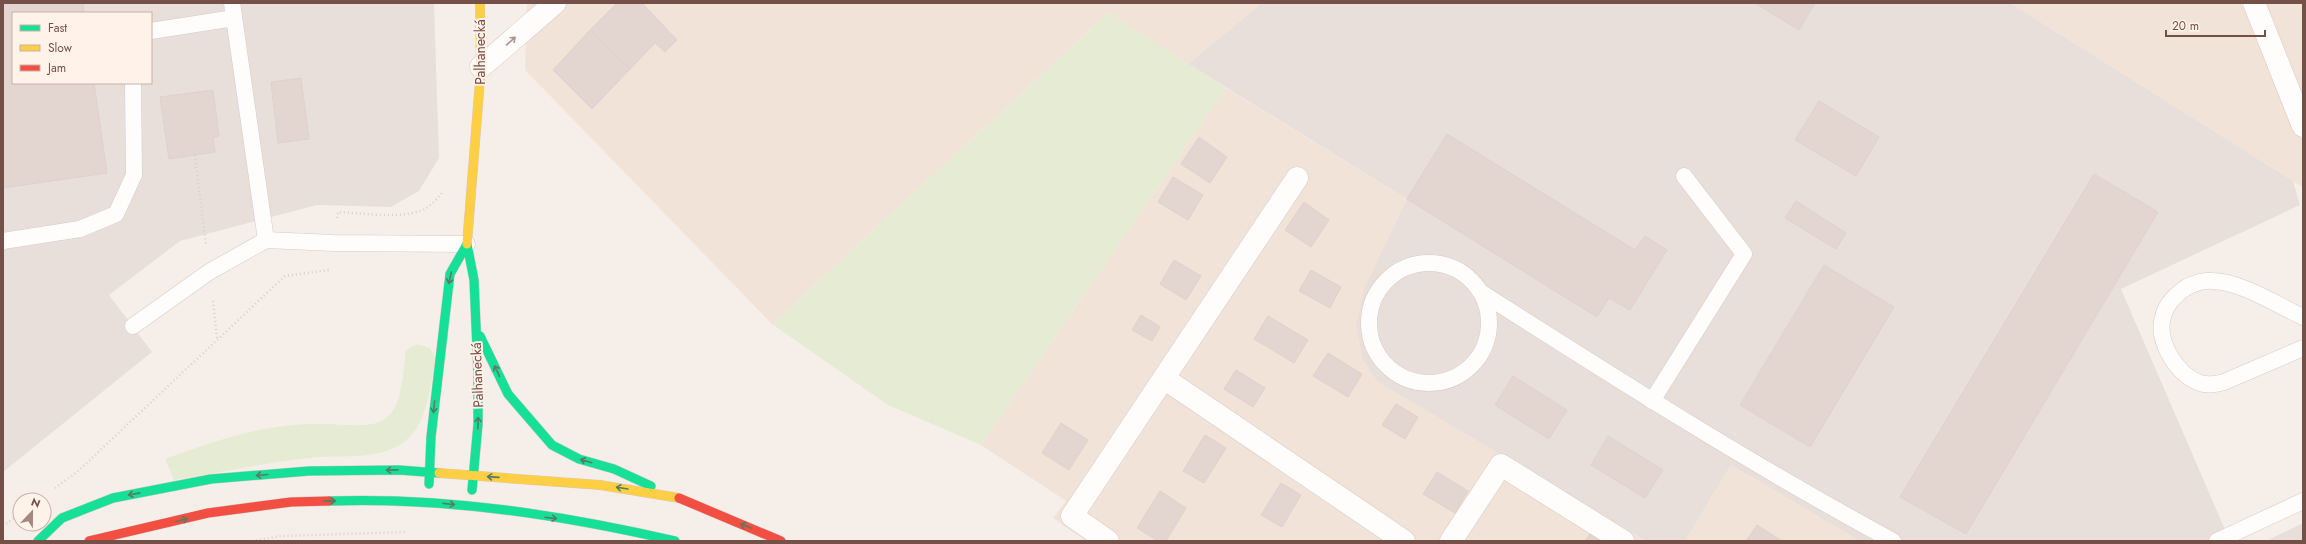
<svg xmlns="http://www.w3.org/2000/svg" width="2306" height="544" viewBox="0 0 2306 544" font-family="Jost,sans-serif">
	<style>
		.residential { fill: #f2e3d9 }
		.industrial { fill: #e9dfda; fill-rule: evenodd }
		.green { fill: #e6ecd3 }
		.building { fill: #e3d5d0; stroke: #dfd1cb }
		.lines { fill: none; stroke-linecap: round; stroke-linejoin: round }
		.lane-casing { stroke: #d5cbc6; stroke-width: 17 }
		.street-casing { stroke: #d5cbc6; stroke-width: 23 }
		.fast-casing { stroke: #d6cac6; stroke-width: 10 }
		.slow-casing { stroke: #d6cac6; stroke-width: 10 }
		.jam-casing { stroke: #d6cac6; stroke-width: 10 }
		.path { stroke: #dacfcc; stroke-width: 2.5; stroke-dasharray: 1 3; stroke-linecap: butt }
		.lane { stroke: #fefdfc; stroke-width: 16 }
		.street { stroke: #fefdfc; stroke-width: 22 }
		.fast { stroke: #16e098; stroke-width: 9 }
		.slow { stroke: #ffcf43; stroke-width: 9 }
		.jam { stroke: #f24e42; stroke-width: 9 }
		.oneway { stroke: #ac9591 }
		.oneway2 { stroke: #587b61 }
		.labels { text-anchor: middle; stroke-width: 4; stroke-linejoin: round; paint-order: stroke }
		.street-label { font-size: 14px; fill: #755049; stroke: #fff2e9 }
	</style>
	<rect width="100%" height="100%" fill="#f6efe9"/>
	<!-- residential -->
	<g class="residential">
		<path d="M527 3H1262L1188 64 1108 13 772 324 525 70Z"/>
		<path d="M2010 3H2303V187L2293 181Z"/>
		<path d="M1226 88 1407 199 1365 286 1378 382 1646 541H1086L1053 518 1066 501 981 445Z"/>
		<path d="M1731 465 1860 541H1685Z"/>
	</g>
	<!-- industrial -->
	<g class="industrial">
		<path d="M3 3H434L439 158 419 191 391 207 317 205 180 241 109 295 152 352 3 472ZM13 13H151V83H13Z"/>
		<path d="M1262 3H2010L2293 181 2300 205 2121 289 2230 541H1860L1731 465 1685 541H1646L1378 382 1363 360 1356 326 1365 286 1407 199 1188 64Z"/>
		<path d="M2303 523V541H2266Z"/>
	</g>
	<!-- green -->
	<g class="green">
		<path d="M1108 13 1226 88 981 445 888 405 772 324Z"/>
		<path d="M417 344 430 348 436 359C430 385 428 425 404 442 376 462 341 454 309 458 264 463 219 473 174 480L165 459C220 439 270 422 328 424 345 424 370 429 385 419 403 407 403 370 406 350Z"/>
	</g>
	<!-- building -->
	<g class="building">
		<path d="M3 3H83L84 13H13V83H94L107 173 3 188Z"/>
		<path d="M617 3H642L677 40 665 52 655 43 630 69 590 30Z"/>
		<path d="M1755 3H1815L1799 30Z"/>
		<path d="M590 30 630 69 592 109 553 70Z"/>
		<path d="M301 78 309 139 278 143 271 82Z"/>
		<path d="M213 90 219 136 213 137 215 152 169 159 160 97Z"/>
		<path d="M1819 101 1879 137 1856 176 1795 140Z"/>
		<path d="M1447 134 1635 250 1645 236 1667 250 1630 310 1609 298 1597 317 1407 199Z"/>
		<path d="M1199 137 1227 157 1210 183 1181 164Z"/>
		<path d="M2094 174 2158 212 1966 534 1900 497Z"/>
		<path d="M1173 177 1203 195 1188 220 1158 202Z"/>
		<path d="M1796 201 1846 233 1836 249 1785 218Z"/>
		<path d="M1304 202 1329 220 1311 247 1285 230Z"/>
		<path d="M1174 260 1201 276 1186 300 1160 284Z"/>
		<path d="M1824 265 1894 307 1810 447 1740 405Z"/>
		<path d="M1311 270 1341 287 1330 308 1299 291Z"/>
		<path d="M1141 315 1160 327 1152 341 1132 330Z"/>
		<path d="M1268 316 1308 340 1294 363 1254 339Z"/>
		<path d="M1328 353 1362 374 1348 397 1313 376Z"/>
		<path d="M1236 370 1265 388 1253 407 1224 389Z"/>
		<path d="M1513 376 1567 410 1549 439 1495 405Z"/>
		<path d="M1396 404 1418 417 1405 439 1382 425Z"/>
		<path d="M1061 423 1088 440 1069 470 1042 453Z"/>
		<path d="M1205 435 1226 448 1204 483 1183 471Z"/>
		<path d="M1608 436 1663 470 1645 498 1591 465Z"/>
		<path d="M1437 472 1468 491 1455 513 1423 494Z"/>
		<path d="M1281 483 1301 495 1282 527 1261 515Z"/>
		<path d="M1160 491 1186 508 1166 541H1158L1137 528Z"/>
		<path d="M1757 525 1782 541H1746Z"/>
		<path d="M1590 534 1601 541H1585Z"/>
	</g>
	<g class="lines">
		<defs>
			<g id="lane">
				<path d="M232 3 266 240"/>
				<path d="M151 31 234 18"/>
				<path d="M3 241 80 229 116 214 134 175 133 83"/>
				<circle cx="1429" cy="323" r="60"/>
				<path d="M1482 293C1617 379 1752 465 1893 541"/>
				<path d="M2303 317C2277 305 2242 282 2213 281 2204 280 2195 283 2187 287 2176 294 2166 304 2163 317 2156 341 2177 375 2200 383 2208 386 2216 384 2224 382L2303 348"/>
				<path d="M133 326 209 272 266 240 334 243 467 244"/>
				<path d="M1652 401 1744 254 1684 176"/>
				<path d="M2217 541 2303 501"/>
			</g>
			<g id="street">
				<path d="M2254 3 2303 126"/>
				<path d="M481 67 555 3"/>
				<path d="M1165 379 1404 541"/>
				<path d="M1108 541 1072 516 1297 178"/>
				<path d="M1451 541 1501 465 1623 541"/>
			</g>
			<g id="fast">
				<path d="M467 244 474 280 478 372V424L472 490"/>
				<path d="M480 336 508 394 552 445 579 459 614 469 651 486"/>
				<path d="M429 484 431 437 450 274 467 244"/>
				<path d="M329 501C446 497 562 515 675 541"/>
				<path d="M38 541 62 518 113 498 211 479 309 471 399 470 439 473"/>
			</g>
			<g id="slow">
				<path d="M467 244 481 67 480 3"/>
				<path d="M439 473 600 485 679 498"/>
			</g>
			<g id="jam">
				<path d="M679 498 781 541"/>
				<path d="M89 541 208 513 291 502 329 501"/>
			</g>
		</defs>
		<!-- lane casing -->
		<use href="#lane" class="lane-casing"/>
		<!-- street casing -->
		<use href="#street" class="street-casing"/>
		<!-- fast casing -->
		<use href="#fast" class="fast-casing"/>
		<!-- slow casing -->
		<use href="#slow" class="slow-casing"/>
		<!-- jam casing -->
		<use href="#jam" class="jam-casing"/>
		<!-- path -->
		<g class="path">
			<path d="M195 155 206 245"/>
			<path d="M337 218 338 212C362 213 398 219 420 211 429 208 436 200 442 193"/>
			<path d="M213 301 217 338"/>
			<path d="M55 488 77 472 285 276 329 270"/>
			<path d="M3 526 20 514"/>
			<path d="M252 541 281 536 405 532"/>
		</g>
		<!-- lane -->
		<use href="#lane" class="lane"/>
		<!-- street -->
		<use href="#street" class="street"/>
		<!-- fast -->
		<use href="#fast" class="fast"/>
		<!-- slow -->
		<use href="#slow" class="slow"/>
		<!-- jam -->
		<use href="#jam" class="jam"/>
	</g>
	<!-- one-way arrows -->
	<defs><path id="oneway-shaft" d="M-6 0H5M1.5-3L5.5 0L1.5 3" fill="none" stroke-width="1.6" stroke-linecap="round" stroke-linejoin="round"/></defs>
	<use class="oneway" href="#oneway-shaft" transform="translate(511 41) rotate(-41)"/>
	<g class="oneway2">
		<use href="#oneway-shaft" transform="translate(450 278) rotate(102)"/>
		<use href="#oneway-shaft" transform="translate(497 371) rotate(-116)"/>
		<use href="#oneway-shaft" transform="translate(434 407) rotate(96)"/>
		<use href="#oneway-shaft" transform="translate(478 423) rotate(-88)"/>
		<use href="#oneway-shaft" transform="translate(586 461) rotate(-164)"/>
		<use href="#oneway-shaft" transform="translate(392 470) rotate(179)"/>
		<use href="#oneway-shaft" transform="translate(262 475) rotate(175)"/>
		<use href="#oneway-shaft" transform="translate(493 477) rotate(-176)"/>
		<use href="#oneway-shaft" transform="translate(622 488) rotate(-171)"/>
		<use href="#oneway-shaft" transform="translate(134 494) rotate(169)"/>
		<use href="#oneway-shaft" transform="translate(330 501) rotate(-1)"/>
		<use href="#oneway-shaft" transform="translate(449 504) rotate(6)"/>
		<use href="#oneway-shaft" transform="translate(551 518) rotate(7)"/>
		<use href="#oneway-shaft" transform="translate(182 520) rotate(-14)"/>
		<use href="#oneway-shaft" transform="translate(746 526) rotate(-158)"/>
	</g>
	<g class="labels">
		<!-- street labels -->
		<g class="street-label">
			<text transform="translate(480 52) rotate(-90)" y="5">Palhanecká</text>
			<text transform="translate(477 375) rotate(-92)" y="5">Palhanecká</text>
		</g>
	</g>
	<!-- border -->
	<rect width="2306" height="544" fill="none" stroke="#755049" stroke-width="8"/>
	<!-- legend -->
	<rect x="12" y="12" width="140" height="72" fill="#fff2e9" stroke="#c8b1a9"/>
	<rect x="20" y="25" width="20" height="6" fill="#16e098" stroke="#c8b1a9"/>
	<text x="48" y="32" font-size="12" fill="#755049">Fast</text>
	<rect x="20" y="45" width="20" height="6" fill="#ffcf43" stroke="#c8b1a9"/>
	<text x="48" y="52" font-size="12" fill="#755049">Slow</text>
	<rect x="20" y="65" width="20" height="6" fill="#f24e42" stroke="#c8b1a9"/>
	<text x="48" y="72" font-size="12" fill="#755049">Jam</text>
	<!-- north arrow -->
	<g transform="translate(32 512) rotate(22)"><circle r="19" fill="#fff2e9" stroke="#c8b1a9"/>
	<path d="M0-3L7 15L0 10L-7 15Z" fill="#a28881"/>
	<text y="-6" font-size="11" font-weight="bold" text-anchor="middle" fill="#755049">N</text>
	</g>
	<!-- scale -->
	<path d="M2166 30v6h99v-6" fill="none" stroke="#755049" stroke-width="2"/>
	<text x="2172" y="30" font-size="12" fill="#755049" stroke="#fff2e9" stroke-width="3" paint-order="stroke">20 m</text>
</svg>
